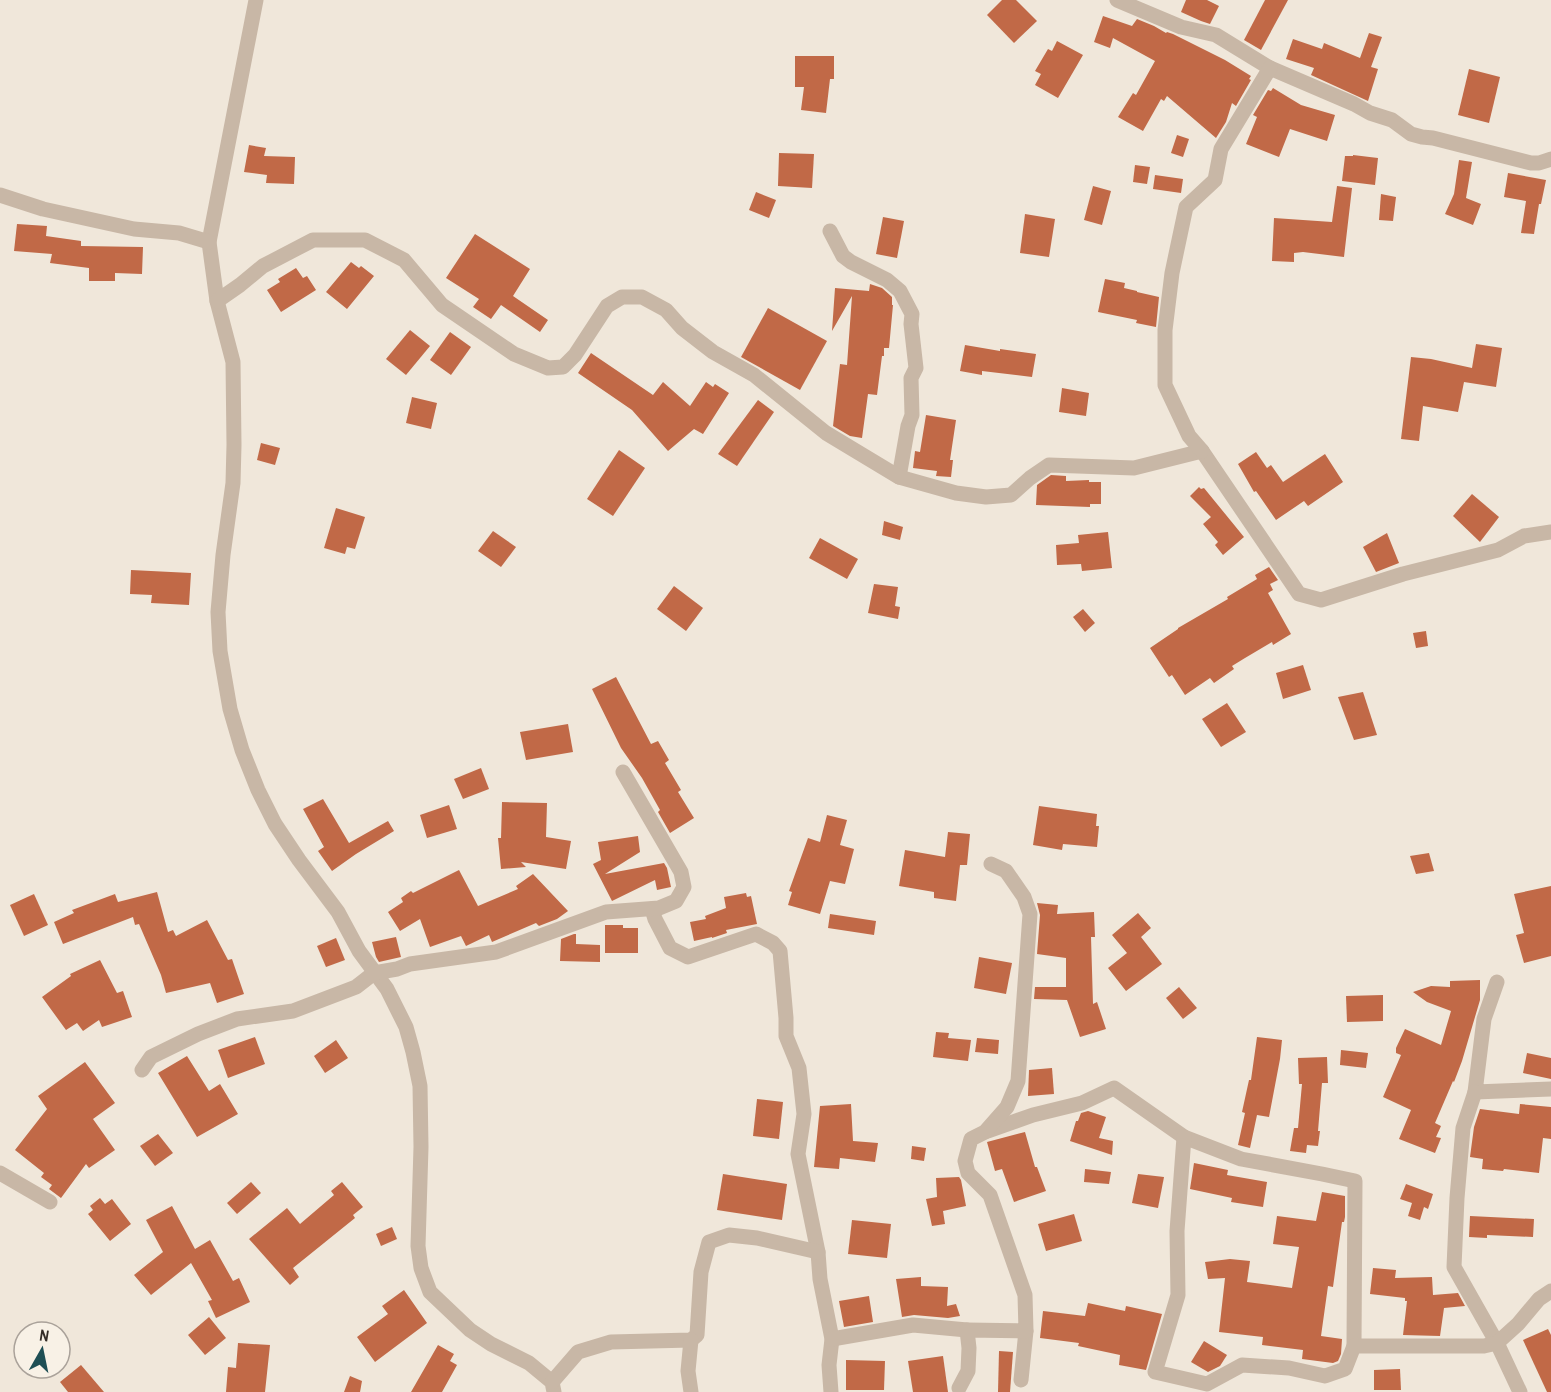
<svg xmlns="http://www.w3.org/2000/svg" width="1551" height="1392" viewBox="0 0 1551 1392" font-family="'Archivo Narrow',sans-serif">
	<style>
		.building { fill: #c16947 }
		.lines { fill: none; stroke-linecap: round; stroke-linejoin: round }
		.minor { stroke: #c8b7a6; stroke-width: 15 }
	</style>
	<rect width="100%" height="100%" fill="#f0e7da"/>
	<!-- building -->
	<g class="building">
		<path d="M1002 0H1016L1037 21 1014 43 987 15Z"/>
		<path d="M1186 0H1207L1219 6 1210 24 1201 21 1181 12Z"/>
		<path d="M1265 0H1288L1261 50 1244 40Z"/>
		<path d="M1103 16 1132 26 1137 19 1154 26 1166 33 1167 32 1173 34 1225 60 1251 76 1249 79 1251 80 1236 106 1232 103 1226 122 1216 138 1167 96 1164 101 1161 99 1143 131 1118 117 1133 93 1136 95 1155 61 1113 38 1110 48 1094 42Z"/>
		<path d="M1369 33 1382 37 1371 67 1378 69 1368 101 1311 75 1314 68 1286 59 1293 39 1322 49 1324 43 1360 58Z"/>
		<path d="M1057 41 1083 55 1058 98 1035 85 1041 74 1035 71 1048 49 1052 51Z"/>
		<path d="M795 56H834V79H830L826 113 801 110 804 87H795Z"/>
		<path d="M1469 69 1500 77 1489 123 1458 115Z"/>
		<path d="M1273 88 1301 105 1335 115 1327 141 1290 129 1279 157 1246 144 1257 117 1253 115 1268 90 1271 91Z"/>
		<path d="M1177 135 1189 139 1183 157 1171 153Z"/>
		<path d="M249 145 266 148 264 156 295 157 294 184 266 183 267 175 244 172Z"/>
		<path d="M779 153 814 154 812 188 778 186Z"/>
		<path d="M1353 155 1378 158 1375 185 1342 181 1345 156H1353Z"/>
		<path d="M1459 160 1472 162 1466 198 1481 204 1473 225 1445 214 1454 194Z"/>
		<path d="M1135 165 1150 167 1147 184 1133 182Z"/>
		<path d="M1508 173 1546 180 1541 204H1539L1534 234 1521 233 1526 201 1504 197Z"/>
		<path d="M1155 175 1183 179 1181 193 1153 189Z"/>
		<path d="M1093 186 1111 191 1102 225 1084 220Z"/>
		<path d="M1337 186 1352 188 1344 257 1303 252 1294 253V262L1272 261 1274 218 1332 222Z"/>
		<path d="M756 192 776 200 769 218 749 210Z"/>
		<path d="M1381 194 1396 197 1393 221 1379 220Z"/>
		<path d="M1025 214 1055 219 1049 257 1020 253Z"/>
		<path d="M883 217 904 221 897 258 876 254Z"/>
		<path d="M17 224 47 226 46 236 81 241V246L143 247 142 274 115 273V281H89V268L50 263 52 254 14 251Z"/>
		<path d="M475 234 530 269 513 296 548 320 540 332 501 305 491 319 473 307 479 299 446 278Z"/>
		<path d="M351 262 359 268 361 266 374 276 347 309 326 292Z"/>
		<path d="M296 268 303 278 307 276 316 290 281 312 267 290 280 282 278 279Z"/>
		<path d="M1105 279 1125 283 1124 288 1137 291V292L1159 297 1156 327 1136 323 1137 320 1098 312Z"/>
		<path d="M870 284 882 288 892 297V305H893L889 348H884V356H882L877 395 868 394 862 438 850 436 833 426 840 364 847 365 852 296 832 331 835 288 869 291Z"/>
		<path d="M768 308 827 341 800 390 741 357Z"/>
		<path d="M410 330 430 346 406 375 386 359Z"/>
		<path d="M450 332 471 347 451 375 430 360Z"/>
		<path d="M1476 344 1502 348 1496 387 1464 382 1458 412 1423 406 1419 441 1401 439 1411 357 1431 359 1472 368Z"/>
		<path d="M965 345 1000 351V349L1036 354 1032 377 982 371V375L960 371Z"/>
		<path d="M591 353 653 395 663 382 690 406 706 382 713 387 715 384 729 393 703 434 694 429 668 451 632 410 578 373Z"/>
		<path d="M1062 388 1089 393 1086 416 1059 412Z"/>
		<path d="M412 397 437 403 431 429 406 423Z"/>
		<path d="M758 400 774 412 737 466 718 454Z"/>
		<path d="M926 415 956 420 950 460H953L951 477 936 476 937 471 913 468 915 451 920 452Z"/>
		<path d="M261 443 280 448 275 465 257 460Z"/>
		<path d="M619 450 645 468 613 516 587 499Z"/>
		<path d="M1256 452 1267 468 1271 465 1283 482 1325 454 1343 482 1308 506 1304 501 1276 520 1256 491 1254 492 1238 464Z"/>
		<path d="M1051 475 1066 476V481L1089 480V482H1101V504H1090V507L1036 505 1037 485Z"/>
		<path d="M1199 487 1201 489 1204 488 1244 537 1223 555 1215 545 1218 542 1203 524 1211 517 1190 496Z"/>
		<path d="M1472 494 1499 517 1480 542 1453 516Z"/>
		<path d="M336 508 365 517 355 549 347 547 345 554 324 548Z"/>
		<path d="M884 521 903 527 900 540 882 535Z"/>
		<path d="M493 531 516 547 501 567 478 551Z"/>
		<path d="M1108 532 1112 568 1082 571 1081 564 1057 565 1056 545 1079 543 1078 535Z"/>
		<path d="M1387 533 1399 563 1376 572 1363 547Z"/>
		<path d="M820 538 858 559 847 579 809 558Z"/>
		<path d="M1269 567 1278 580 1270 584 1273 590 1268 593 1291 634 1273 645 1272 642 1245 658 1232 666 1234 669 1214 683 1210 678 1185 695 1172 675 1169 677 1150 648 1178 629V628L1228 599 1227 597 1257 579 1255 575Z"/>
		<path d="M131 570 191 573 189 605 151 603 152 595 130 594Z"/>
		<path d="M874 584 898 587 895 606 900 607 898 619 868 613Z"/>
		<path d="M674 586 703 608 686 631 657 609Z"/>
		<path d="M1083 609 1095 623 1085 632 1073 617Z"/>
		<path d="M1426 631 1428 646 1416 648 1413 633Z"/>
		<path d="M1303 665 1311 690 1283 699 1276 673Z"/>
		<path d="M616 677 651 744 658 741 669 760 665 763 681 790 678 792 694 818 670 833 658 812 660 810 642 778 621 748 592 689Z"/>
		<path d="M1363 692 1377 735 1354 740 1338 697Z"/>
		<path d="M1227 703 1246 732 1221 747 1202 719Z"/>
		<path d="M568 724 573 752 526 760 520 732Z"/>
		<path d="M481 768 489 789 463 799 454 779Z"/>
		<path d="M323 799 349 843 388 821 394 831 356 854 332 871 318 851 324 847 303 809Z"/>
		<path d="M502 802 547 803 546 837 571 841 566 869 521 862 526 867 501 869 498 838H501Z"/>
		<path d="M449 805 457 829 427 838 420 815Z"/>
		<path d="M1039 806 1097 814 1096 826H1099L1097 847 1063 844 1062 850 1033 845Z"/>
		<path d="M827 815 847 820 840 845 854 849 845 884 830 881 820 914 788 905 792 892 789 891 808 838 820 842Z"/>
		<path d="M948 832 970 834 967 865H960L956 901 934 898V892L899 886 905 850 945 857Z"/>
		<path d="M638 836 640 852 605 874 664 863 667 868 671 887 657 890 655 880 612 901 593 864 601 860 598 842Z"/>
		<path d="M1429 853 1434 871 1416 874 1410 856Z"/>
		<path d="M459 870 478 906 518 889 516 886 533 874 568 911 557 919 539 926 536 923 492 942 489 935 466 946 461 936 430 947 420 919 400 931 388 912 403 902 401 898 411 891 413 893Z"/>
		<path d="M1551 886V956L1524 963 1516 935 1524 933 1514 894Z"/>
		<path d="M157 892 168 932 173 930 176 936 207 920 228 960 232 959 244 994 217 1003 210 983 166 993 161 975 139 924 135 925 133 917 63 944 54 922 74 913 72 910 115 894 118 902Z"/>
		<path d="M746 893 747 897 751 896 757 924 726 930 727 933 712 938V937L694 941 690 922 706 919 705 916 726 908 724 897Z"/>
		<path d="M34 894 48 925 24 936 10 905Z"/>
		<path d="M1037 903 1058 905 1057 914 1094 912 1095 937H1091L1093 1004 1097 1002 1106 1029 1080 1037 1067 1000 1034 999 1035 987H1066V958L1037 954 1040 915Z"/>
		<path d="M1138 913 1151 928 1141 937 1162 964 1126 991 1108 968 1127 953 1112 935Z"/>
		<path d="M830 914 876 921 874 935 828 928Z"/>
		<path d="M605 925H623V928H638V953H605Z"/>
		<path d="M574 934H576V944L600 945V962L560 961 561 939Z"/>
		<path d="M396 937 401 957 379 962 376 957 372 942Z"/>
		<path d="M336 938 345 960 326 967 317 946Z"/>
		<path d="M979 957 1012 963 1006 994 974 988Z"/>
		<path d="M100 960 117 993 123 991 132 1017 102 1027 99 1020 83 1031 77 1023 66 1030 42 997 71 976 70 974Z"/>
		<path d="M1480 980V1000L1462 1061 1454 1082 1453 1081 1435 1123 1441 1126 1436 1137 1441 1138 1435 1153 1399 1139 1411 1110 1383 1097 1401 1055 1396 1053V1048L1405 1029 1441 1045 1451 1011 1427 1002 1413 992 1431 986 1450 987V981Z"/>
		<path d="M1179 987 1197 1008 1183 1019 1166 998Z"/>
		<path d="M1383 995V1021L1347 1022 1346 996Z"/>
		<path d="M936 1032 949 1033 948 1038 971 1040 968 1061 933 1057Z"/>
		<path d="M255 1037 265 1064 228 1078 218 1050Z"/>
		<path d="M1257 1037 1282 1040 1280 1059 1269 1117 1257 1115 1250 1148 1238 1145 1245 1113 1242 1112 1249 1080H1251Z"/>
		<path d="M977 1038 999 1040 998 1054 975 1052Z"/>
		<path d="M336 1040 348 1058 325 1073 314 1056Z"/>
		<path d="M1341 1050 1368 1053 1366 1068 1340 1065Z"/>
		<path d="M1527 1053 1551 1058V1079L1523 1073Z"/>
		<path d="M187 1056 209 1091 220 1084 238 1114 197 1137 158 1073Z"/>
		<path d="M1327 1057 1328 1083H1322L1318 1131H1320L1318 1146 1307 1145 1306 1153 1290 1151 1294 1128H1298L1302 1084H1299L1298 1058Z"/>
		<path d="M85 1062 115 1103 93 1119 115 1150 89 1168 86 1164 61 1198 49 1189 52 1185 41 1177 44 1173 15 1150 47 1109 38 1096Z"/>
		<path d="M1052 1068 1054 1094 1028 1096 1029 1070Z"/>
		<path d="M757 1099 783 1102 779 1139 753 1136Z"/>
		<path d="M851 1104 853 1141 878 1143 875 1162 840 1158 839 1169 814 1167 820 1106Z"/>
		<path d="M1520 1104 1551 1107V1139L1543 1138 1539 1173 1504 1169 1503 1171 1482 1169 1483 1159 1470 1157 1474 1127 1480 1109 1519 1114Z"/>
		<path d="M1088 1111 1106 1117 1099 1138 1113 1141 1112 1155 1070 1141 1076 1121H1078L1081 1113Z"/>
		<path d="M1025 1132 1035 1167H1037L1046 1191 1014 1202 1002 1169 995 1171 987 1142Z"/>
		<path d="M158 1134 173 1153 155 1166 140 1146Z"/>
		<path d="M912 1146 926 1148 924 1161 911 1159Z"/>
		<path d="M1194 1163 1228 1170 1227 1175 1267 1182 1263 1207 1231 1202 1232 1198 1190 1189Z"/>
		<path d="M1085 1169 1111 1172 1109 1184 1084 1182Z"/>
		<path d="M723 1174 787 1184 782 1220 717 1210Z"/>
		<path d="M1138 1174 1164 1177 1158 1208 1132 1203Z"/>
		<path d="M959 1177 961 1180 966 1206 943 1211 945 1224 932 1226 926 1199 937 1197 936 1178Z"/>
		<path d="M251 1182 261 1193 237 1214 227 1203Z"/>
		<path d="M342 1182 363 1207 353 1215 355 1218 293 1268 299 1277 290 1285 249 1239 287 1208 300 1224 334 1195 331 1191Z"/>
		<path d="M1406 1184 1433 1194 1428 1209 1424 1207 1420 1220 1408 1216 1412 1203 1400 1199Z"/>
		<path d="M1322 1192 1345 1196V1217L1344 1222H1342L1333 1287 1328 1286 1321 1336 1342 1339 1341 1354 1338 1361 1333 1363 1302 1359 1303 1350 1262 1345 1263 1337 1219 1332 1225 1278 1208 1279 1205 1262 1230 1259 1250 1261 1247 1282 1292 1288 1299 1247 1273 1244 1277 1216 1316 1221Z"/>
		<path d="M100 1198 105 1204 112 1199 131 1224 110 1241 88 1214 93 1210 90 1206Z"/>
		<path d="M172 1206 195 1249 210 1240 233 1281 239 1278 250 1302 216 1318 208 1301 212 1300 191 1263 151 1295 134 1275 163 1252 146 1220Z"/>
		<path d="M1074 1214 1082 1241 1046 1251 1038 1224Z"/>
		<path d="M1470 1216 1534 1219 1533 1237 1487 1235V1238L1469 1237Z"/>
		<path d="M852 1220 891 1224 887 1258 848 1254Z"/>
		<path d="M392 1227 397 1239 381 1246 376 1234Z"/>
		<path d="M1373 1268 1396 1270 1395 1278 1432 1277 1433 1295 1458 1293 1465 1306 1444 1308 1440 1336 1403 1335 1407 1301H1405V1298L1370 1294Z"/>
		<path d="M921 1277V1286L948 1287 947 1306 956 1304 960 1316 948 1318 914 1315 902 1317 896 1279Z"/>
		<path d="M404 1290 427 1323 375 1362 357 1337 388 1314 382 1306Z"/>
		<path d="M869 1296 873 1322 844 1327 839 1301Z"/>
		<path d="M1088 1303 1125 1311 1126 1306 1162 1314 1146 1370 1119 1365 1120 1355 1078 1346 1079 1343 1040 1338 1043 1311 1085 1316Z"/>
		<path d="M209 1317 226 1338 205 1355 188 1335Z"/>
		<path d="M1548 1329 1551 1335V1392H1547L1523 1340Z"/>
		<path d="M1204 1341 1227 1355 1220 1366 1208 1372 1191 1362Z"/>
		<path d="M238 1343 270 1345 265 1392H226L228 1367 236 1368Z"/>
		<path d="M438 1345 454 1354 450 1361 457 1365 442 1392H411Z"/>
		<path d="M999 1351 1013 1352 1010 1392H998Z"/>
		<path d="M943 1356 948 1392H913L908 1361Z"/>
		<path d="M846 1360 885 1361 884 1390H846Z"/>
		<path d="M81 1365 104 1392H68L60 1382Z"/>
		<path d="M1400 1369 1401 1390H1374V1370Z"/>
		<path d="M350 1376 362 1381 360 1392H344Z"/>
	</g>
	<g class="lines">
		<!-- minor -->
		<g class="minor">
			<path d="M256 0 209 242 217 301 233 362 234 445 233 483 223 555 218 612 220 651 230 709 242 750 258 790 275 824 299 860 338 912 359 951 387 989 406 1027 413 1052 420 1086 421 1147 418 1246 421 1268 430 1292 470 1330 491 1344 529 1363 552 1382 554 1392"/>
			<path d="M1117 0 1181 27 1216 35 1270 68 1354 104 1370 113 1392 120 1411 134 1422 137 1433 138 1531 163H1539L1551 159"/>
			<path d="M0 195 43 209 134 229 179 233 209 242"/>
			<path d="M830 231 843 256 851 262 887 280 900 291 912 314 911 324 916 368 911 378 912 415 908 426 899 477"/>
			<path d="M217 301 240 285 263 266 313 240H365L404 260 442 305 514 354 548 368 563 367 575 355 607 306 622 297H642L666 310 682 328 713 352 754 375 826 433 899 477 956 493 986 497 1011 495 1030 478 1049 465 1134 468 1202 451 1299 594 1321 600 1403 574 1498 550 1524 536 1551 532"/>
			<path d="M1202 451 1189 436 1165 385V330L1172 273 1186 207 1215 180 1221 149 1270 68"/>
			<path d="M652 909 655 919 670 948 688 957 756 934 773 943 780 951 786 1018V1036L799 1068 804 1114 798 1154 818 1252 820 1279 832 1339 829 1365 831 1392"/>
			<path d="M1497 982 1484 1019 1475 1092 1551 1089"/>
			<path d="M142 1070 151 1057 198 1034 237 1019 293 1011 356 987 374 973 397 969 410 964 496 952 606 912 659 908 676 901 684 887 681 872 623 772"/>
			<path d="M1475 1092 1463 1128 1457 1198 1454 1267 1497 1343 1520 1392"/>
			<path d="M988 1131 1033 1115 1082 1103 1114 1088 1184 1137 1241 1159 1322 1174 1355 1181 1354 1346"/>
			<path d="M1184 1137 1177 1231 1178 1295 1155 1372 1207 1384 1242 1365 1289 1368 1325 1376 1345 1369 1354 1346H1484L1497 1343 1518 1324 1539 1299 1551 1291"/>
			<path d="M0 1173 50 1202"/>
			<path d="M832 1339 913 1325 967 1330"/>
			<path d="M1021 1380 1026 1331"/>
			<path d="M552 1382 578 1352 611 1342 691 1340 697 1335 701 1272 709 1242 729 1235 757 1238 818 1252"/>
			<path d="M959 1388 968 1371 969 1348 967 1330 1026 1331 1025 1295 990 1195 968 1173 965 1161 971 1139 985 1132 1007 1107 1018 1081 1030 914 1024 897 1006 871 991 864"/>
			<path d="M691 1392 688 1371 691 1340"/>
		</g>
	</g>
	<!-- north arrow -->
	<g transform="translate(42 1350) rotate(9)"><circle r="28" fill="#f8f1e6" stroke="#aaa29a" stroke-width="1.5"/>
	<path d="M0-4.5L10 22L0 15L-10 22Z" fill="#1e4e54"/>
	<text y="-9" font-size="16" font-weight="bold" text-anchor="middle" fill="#342c27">N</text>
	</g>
</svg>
